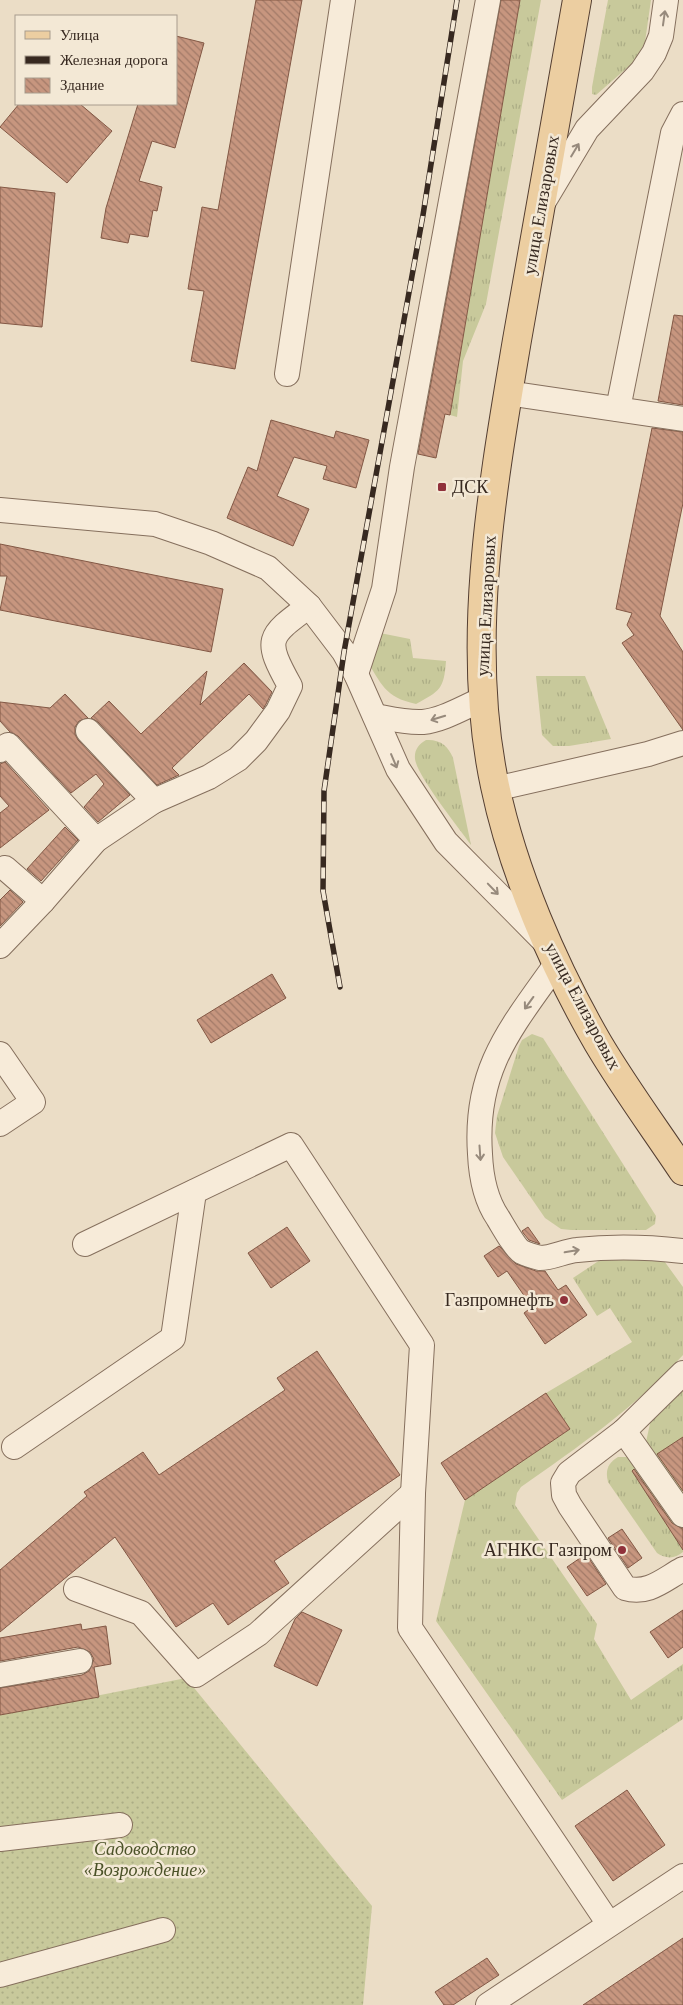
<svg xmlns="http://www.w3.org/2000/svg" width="683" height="2005" viewBox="0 0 683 2005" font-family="'Times New Roman',serif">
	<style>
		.grass { fill: url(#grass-tufts) }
		.garden { fill: url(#garden-dots) }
		.building { fill: url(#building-back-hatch); stroke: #835845 }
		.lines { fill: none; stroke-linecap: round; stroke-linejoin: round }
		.minor-casing { stroke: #856f5d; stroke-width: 26 }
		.major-casing { stroke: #543e31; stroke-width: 30 }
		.minor { stroke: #f7ebd9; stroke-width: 24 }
		.major { stroke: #eccea1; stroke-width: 28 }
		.rail-casing { stroke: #372920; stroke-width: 5.5 }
		.rail { stroke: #f3e8d5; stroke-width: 4; stroke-dasharray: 11; stroke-linecap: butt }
		.oneway { stroke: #978a7c }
		.poi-dot { fill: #90313b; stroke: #f3e8d5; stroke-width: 2 }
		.labels { text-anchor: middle; stroke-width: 5; stroke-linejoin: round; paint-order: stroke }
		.street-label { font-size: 18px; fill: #372920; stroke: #f3e8d5 }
		.poi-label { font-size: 18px; fill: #372920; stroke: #f3e8d5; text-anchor: end }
		.park-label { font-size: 18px; font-style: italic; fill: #4b5228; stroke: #f3e8d5 }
	</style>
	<defs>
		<pattern id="grass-tufts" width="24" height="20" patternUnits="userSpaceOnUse" patternTransform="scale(1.25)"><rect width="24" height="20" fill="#c8c99b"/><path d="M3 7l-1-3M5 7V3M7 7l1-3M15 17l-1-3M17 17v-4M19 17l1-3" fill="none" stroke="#acad85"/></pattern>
		<pattern id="garden-dots" width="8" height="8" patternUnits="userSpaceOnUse" patternTransform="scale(1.25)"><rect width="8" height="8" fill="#c8c99b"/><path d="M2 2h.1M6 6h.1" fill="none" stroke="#acad85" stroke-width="1.8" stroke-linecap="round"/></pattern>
		<pattern id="building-back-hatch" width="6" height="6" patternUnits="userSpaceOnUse" patternTransform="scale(1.25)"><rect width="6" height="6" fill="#c7967f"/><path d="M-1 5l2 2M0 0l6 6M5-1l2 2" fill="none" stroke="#a27a68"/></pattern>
	</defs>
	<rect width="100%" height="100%" fill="#ebddc6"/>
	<!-- grass -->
	<g class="grass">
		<path d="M520 0H541L486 304 463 361 457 417 450 415Z"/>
		<path d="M608 0H651L645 42 636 60 596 95 592 94V87Z"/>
		<path d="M375 632 410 639 413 658 446 661C444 689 440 691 416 704 384 697 382 684 365 658Z"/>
		<path d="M536 676H585L611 739 569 746H553L542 735Z"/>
		<path d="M426 740C439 739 448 745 453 758L471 845C459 828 417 776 415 759 414 750 419 744 426 740Z"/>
		<path d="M532 1034 543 1038 656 1216 655 1224 646 1230H571L561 1229 545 1218 503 1157 495 1133 497 1116 519 1046 522 1040Z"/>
		<path d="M603 1258H662L683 1287V1355C636 1407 578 1447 521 1487L517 1493 515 1505 597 1624 594 1639 631 1700 683 1664V1719L562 1800 436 1621 465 1500 570 1429 546 1393 632 1342 610 1308 597 1316 573 1278Z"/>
		<path d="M683 1387V1502L646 1442 651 1419Z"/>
		<path d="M618 1457H629L639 1463 683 1528V1552C675 1559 666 1559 657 1553L608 1482C605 1470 608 1463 618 1457Z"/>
	</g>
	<!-- garden -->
	<path class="garden" d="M186 1678 372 1906 363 2005H0V1715Z"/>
	<!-- building -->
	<g class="building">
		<path d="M256 0H302L235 369 191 361 204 291 188 289 202 207 218 210Z"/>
		<path d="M501 0H520L450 415 445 414 436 458 418 454Z"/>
		<path d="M176 36 204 43 175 148 152 141 139 181 162 187 157 211 153 210 148 237 130 234 128 243 101 238 106 208 138 104H176Z"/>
		<path d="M19 104H80L112 131 67 183 0 127Z"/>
		<path d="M0 187 55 193 42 327 0 323Z"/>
		<path d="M674 315 683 316V405L658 401Z"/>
		<path d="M271 420 334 438 336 431 369 440 356 488 323 479 327 466 294 457 277 496 309 509 293 546 227 518 248 467 257 471Z"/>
		<path d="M652 428 683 432V503L660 616 683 652V730L622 643 634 635 627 625 632 613 616 609Z"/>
		<path d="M0 544 223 589 211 652 0 610 7 576H0Z"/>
		<path d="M244 663 272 692 266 704 263 709 249 694 172 768 179 775 157 785 98 722 91 718 109 701 141 734 207 671 200 705Z"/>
		<path d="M65 694 88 718 79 721 75 727V734L78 740 130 795 98 822 84 807 104 784 96 774 71 793 18 736 10 732 0 721V702L50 708Z"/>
		<path d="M5 762 49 810 0 848V813L9 806 0 796V764Z"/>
		<path d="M65 827 78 840 41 881 27 869Z"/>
		<path d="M10 890 23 902 0 926V900Z"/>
		<path d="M272 974 286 998 211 1043 197 1020Z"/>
		<path d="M287 1227 310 1261 271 1288 248 1253Z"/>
		<path d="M528 1227 540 1244 529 1240 524 1234 522 1231Z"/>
		<path d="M499 1246 516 1264 536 1271H545L558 1290 566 1285 587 1315 545 1344 524 1313 532 1307 507 1271 498 1277 484 1256Z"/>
		<path d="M317 1351 400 1475 274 1561 289 1583 228 1625 213 1603 176 1627 115 1537 0 1632V1570L87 1496 84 1492 143 1452 159 1475 285 1390 277 1378Z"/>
		<path d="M546 1393 570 1429 465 1500 441 1463Z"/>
		<path d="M683 1437V1491L657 1454Z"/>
		<path d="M634 1469 672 1523 683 1529V1550L632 1471Z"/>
		<path d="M622 1529 642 1558 628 1568 608 1538Z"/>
		<path d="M586 1554 606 1584 587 1596 567 1567Z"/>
		<path d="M683 1610V1647L668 1658 650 1632Z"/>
		<path d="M302 1612 342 1630 317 1686 274 1666 295 1619Z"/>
		<path d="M81 1624 82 1630 106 1626 111 1664 94 1667 99 1697 0 1715V1688L82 1675 89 1671 94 1659 90 1652 78 1647 0 1661V1638Z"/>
		<path d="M627 1790 665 1845 613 1881 575 1826Z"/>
		<path d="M683 1938V2005H583Z"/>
		<path d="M487 1958 499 1975 453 2005H444L435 1992Z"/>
	</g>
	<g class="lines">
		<defs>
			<g id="minor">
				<path d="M544 201 587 129 642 71 654 53 661 36 666 0"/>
				<path d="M287 374 343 0"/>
				<path d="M508 393 683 419"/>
				<path d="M618 409 673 133 683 114"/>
				<path d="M0 510 155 524 211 543 268 568 309 606 344 652 356 674 398 769 446 842 545 942"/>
				<path d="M356 674 384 589 402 467 488 0"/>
				<path d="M375 716C391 719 407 723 423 722 443 720 464 707 483 699"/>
				<path d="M88 731 154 801"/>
				<path d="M0 750 8 745 96 840"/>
				<path d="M495 789 648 754 683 743"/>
				<path d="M5 868 43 901"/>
				<path d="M0 946 43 901 96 840 154 801 209 777 238 759 256 741 278 711 290 686C264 639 267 637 309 606"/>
				<path d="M557 963C511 1028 474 1069 480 1154 481 1177 485 1199 498 1218 503 1226 515 1248 522 1252 526 1254 536 1257 540 1258 552 1258 565 1251 577 1250 612 1246 648 1247 683 1251"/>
				<path d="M0 1054 33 1102 0 1124"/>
				<path d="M85 1244 291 1145 422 1345 413 1493 410 1628 609 1924"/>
				<path d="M683 1373 624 1431 569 1473 563 1483 564 1495 570 1506 625 1588C648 1595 663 1580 683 1569"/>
				<path d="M624 1431 683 1515"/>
				<path d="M14 1447 173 1338 194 1192"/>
				<path d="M76 1589 141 1613 196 1675 258 1634 413 1493"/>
				<path d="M0 1675 80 1661"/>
				<path d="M0 1839 120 1825"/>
				<path d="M0 1975 163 1930"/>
				<path d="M488 2005 683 1876"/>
			</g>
			<path id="major" d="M577 0C557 113 537 226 517 340 493 483 464 643 495 786 513 872 554 967 598 1043 624 1087 655 1129 683 1171"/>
		</defs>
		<!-- minor casing -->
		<use href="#minor" class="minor-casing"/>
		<!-- major casing -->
		<use href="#major" class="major-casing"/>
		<!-- minor -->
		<use href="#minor" class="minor"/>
		<!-- major -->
		<use href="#major" class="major"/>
		<defs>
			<path id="rail" d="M340 987 323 891 324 791 344 652 423 215 457 0"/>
		</defs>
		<!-- rail casing -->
		<use href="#rail" class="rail-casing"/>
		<!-- rail -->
		<use href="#rail" class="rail"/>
	</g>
	<!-- one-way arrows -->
	<defs><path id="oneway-shaft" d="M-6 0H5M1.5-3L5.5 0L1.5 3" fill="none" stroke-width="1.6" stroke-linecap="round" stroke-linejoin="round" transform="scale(1.25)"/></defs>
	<g class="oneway">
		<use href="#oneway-shaft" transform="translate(664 18) rotate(-82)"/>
		<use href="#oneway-shaft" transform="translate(575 150) rotate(-59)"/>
		<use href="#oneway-shaft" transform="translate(438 718) rotate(163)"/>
		<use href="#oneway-shaft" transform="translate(394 761) rotate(67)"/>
		<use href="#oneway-shaft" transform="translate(493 889) rotate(46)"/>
		<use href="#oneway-shaft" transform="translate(529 1003) rotate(126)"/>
		<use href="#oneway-shaft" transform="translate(480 1153) rotate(86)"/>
		<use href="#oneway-shaft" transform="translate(572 1251) rotate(-10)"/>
	</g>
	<!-- markers -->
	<g class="poi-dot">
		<rect x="437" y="482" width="10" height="10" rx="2.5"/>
		<circle cx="564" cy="1300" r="5"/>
		<circle cx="622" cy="1550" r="5"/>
	</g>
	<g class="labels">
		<!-- street labels -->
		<g class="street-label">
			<text transform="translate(541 205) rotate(-80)" y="6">улица Елизаровых</text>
			<text transform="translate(486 606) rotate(-87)" y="6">улица Елизаровых</text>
			<text transform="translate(583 1006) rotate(62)" y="6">улица Елизаровых</text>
		</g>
		<!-- poi labels -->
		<g class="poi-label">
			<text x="452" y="493" text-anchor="start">ДСК</text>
			<text x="554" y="1306">Газпромнефть</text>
			<text x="612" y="1556">АГНКС Газпром</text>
		</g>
		<!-- park labels -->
		<g class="park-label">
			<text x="145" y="1855">Садоводство<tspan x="145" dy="21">«Возрождение»</tspan></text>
		</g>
	</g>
	<!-- legend -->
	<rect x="15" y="15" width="162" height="90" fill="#f3e8d5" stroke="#a89c8d"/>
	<rect x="25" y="31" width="25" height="8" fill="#eccea1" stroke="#a89c8d"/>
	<text x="60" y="40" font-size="15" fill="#372920">Улица</text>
	<rect x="25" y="56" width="25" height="8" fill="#372920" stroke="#a89c8d"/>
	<text x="60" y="65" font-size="15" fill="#372920">Железная дорога</text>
	<rect x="25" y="78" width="25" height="15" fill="url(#building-back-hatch)" stroke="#a89c8d"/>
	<text x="60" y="90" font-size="15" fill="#372920">Здание</text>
</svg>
